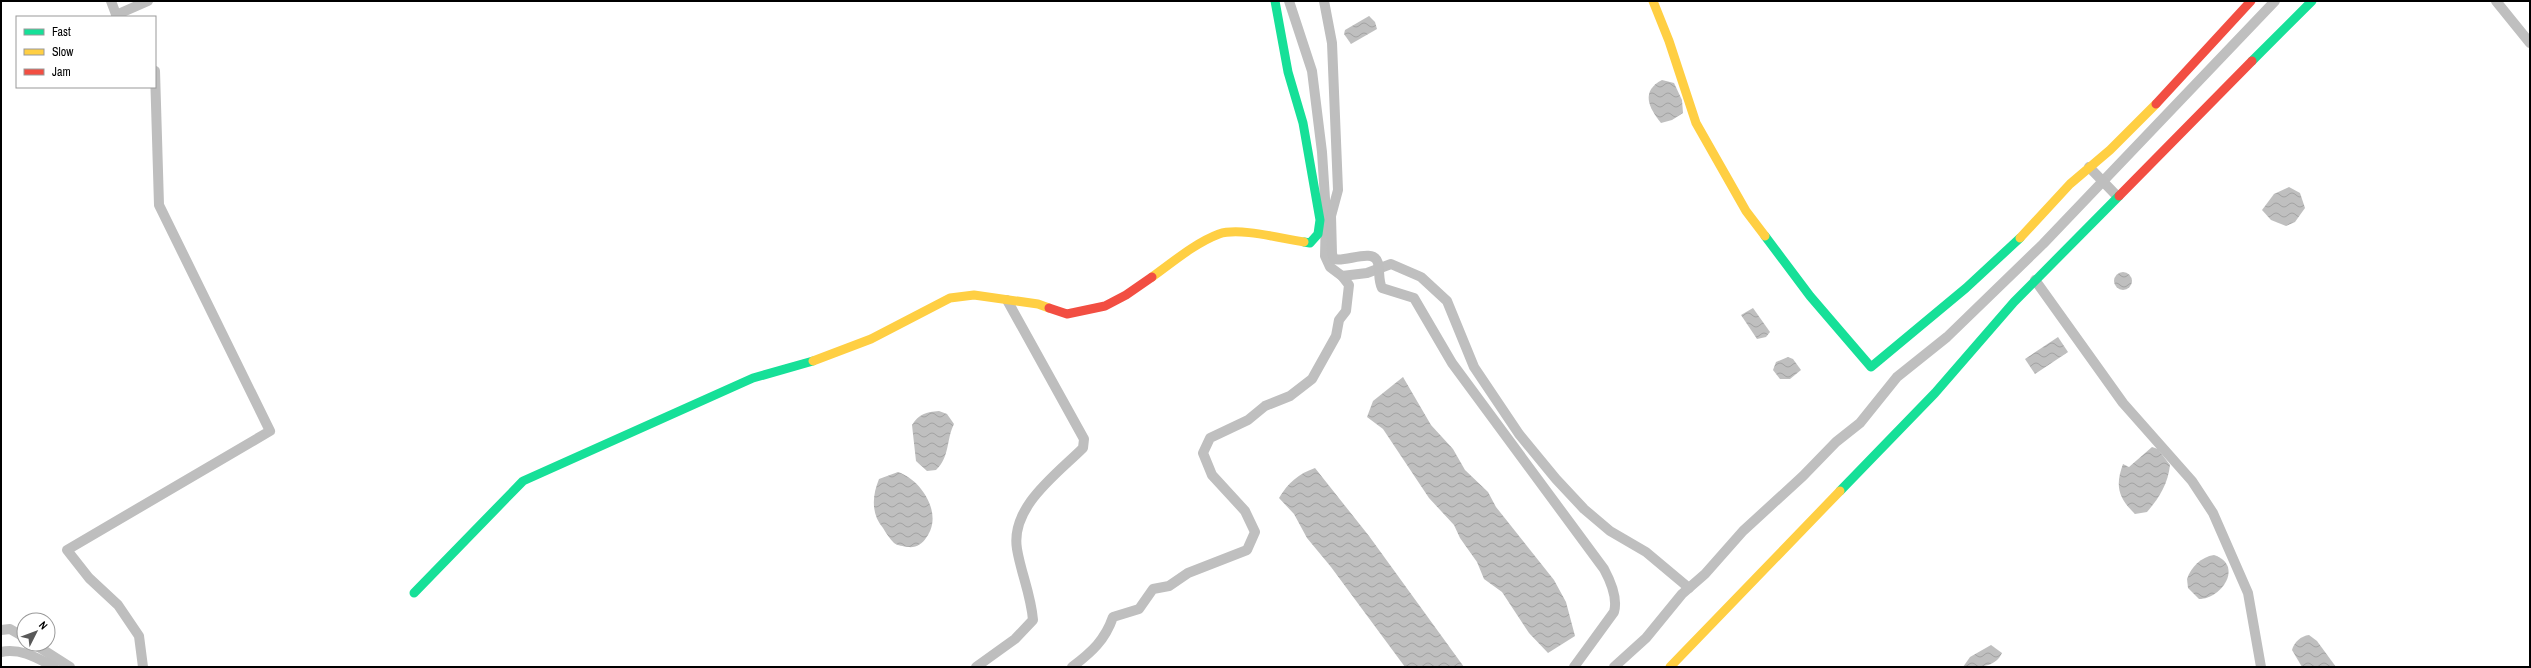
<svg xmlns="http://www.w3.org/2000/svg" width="2531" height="668" viewBox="0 0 2531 668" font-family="'Archivo Narrow',sans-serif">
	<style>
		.water { fill: url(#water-waves) }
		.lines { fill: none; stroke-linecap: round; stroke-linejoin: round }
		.canal { stroke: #bfbfbf; stroke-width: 10 }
		.street { stroke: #bebebe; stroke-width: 10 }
		.fast { stroke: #16e098; stroke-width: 9 }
		.slow { stroke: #ffcf43; stroke-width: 9 }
		.jam { stroke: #f24e42; stroke-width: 9 }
	</style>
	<defs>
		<pattern id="water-waves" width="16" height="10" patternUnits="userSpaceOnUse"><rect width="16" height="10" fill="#bfbfbf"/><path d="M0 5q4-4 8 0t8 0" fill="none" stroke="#a2a2a2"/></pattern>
	</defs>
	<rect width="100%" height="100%" fill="#fff"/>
	<!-- water -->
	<g class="water">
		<path d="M1369 16 1375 22 1377 29 1351 44 1344 34 1345 30Z"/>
		<path d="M1662 80 1674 83 1682 100 1683 113 1672 120 1661 123C1648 107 1641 91 1662 80Z"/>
		<path d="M2289 187 2300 193 2305 208 2295 222 2286 226 2271 220 2262 210 2274 194Z"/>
		<circle cx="2123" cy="281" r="9"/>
		<path d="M1753 308 1770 332 1766 337 1757 339 1741 315Z"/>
		<path d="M2058 337 2068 352 2035 374 2025 359Z"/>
		<path d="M1788 357 1793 359 1801 370 1790 379H1780L1773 370 1776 362Z"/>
		<path d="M1403 377 1431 425 1453 449 1465 470 1488 492 1496 507 1554 580 1566 602 1575 636 1548 653 1529 633 1502 592 1484 579 1477 562 1460 538 1454 525 1429 498 1383 429 1367 417 1373 401Z"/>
		<path d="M939 411 947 414 954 424C946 440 950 457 936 470L927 471 916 461 912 425C919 414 926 412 939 411Z"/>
		<path d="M2152 447 2158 449 2170 465C2168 484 2159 498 2147 512L2135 514C2118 497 2115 486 2123 464L2129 467Z"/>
		<path d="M1315 468 1369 536 1464 667H1405L1331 567 1307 538 1294 514 1279 498C1288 483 1298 474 1315 468Z"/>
		<path d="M898 472C922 480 944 515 926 538 922 544 916 548 908 547 903 546 898 546 894 543 890 539 886 533 883 528 871 514 872 496 879 479Z"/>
		<path d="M2214 555C2244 565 2222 599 2199 599L2188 588 2187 579C2191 567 2201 557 2214 555Z"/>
		<path d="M2309 635 2317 641 2336 667H2302L2292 650C2294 642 2301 636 2309 635Z"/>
		<path d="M1991 645 2002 653C1995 668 1979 667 1963 667L1970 657Z"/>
	</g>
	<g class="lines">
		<!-- canal -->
		<g class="canal">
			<path d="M2496 1 2530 43"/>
			<path d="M1342 276 1367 273 1391 264 1421 277 1447 301 1474 367 1519 434 1556 479 1584 509 1610 531 1646 552 1689 588"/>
			<path d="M1 630 10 629 24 637"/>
			<path d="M34 644 70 667"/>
			<path d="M1072 667C1092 652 1105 640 1113 617L1139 609 1153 589 1169 586 1188 573 1247 550 1255 532 1245 511 1212 475 1203 453 1210 438 1248 420 1265 406 1290 396 1312 379 1336 336 1339 320 1346 311 1349 285 1342 276 1330 267 1325 256 1326 214 1322 152 1312 71 1289 1"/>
			<path d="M1614 667 1646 638 1682 594 1705 574 1743 531 1803 476 1836 442 1860 423 1897 377 1947 337 2043 244 2275 1"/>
		</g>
		<!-- street -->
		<g class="street">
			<path d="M111 1 117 17"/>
			<path d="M1324 1 1332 43 1338 190 1331 216 1332 254 1334 259C1345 263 1374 247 1378 263 1380 271 1378 280 1382 288L1414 298 1452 363 1604 569C1611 582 1618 598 1614 612L1574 667"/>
			<path d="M116 15 148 1"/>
			<path d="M2089 167 2117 196"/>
			<path d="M2035 280 2123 403 2192 481 2213 513 2248 593 2261 667"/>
			<path d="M1 652C21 648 37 658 54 667"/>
			<path d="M143 667 139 636 118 605 89 578 67 550 270 431 159 205 155 71"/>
			<path d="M976 667 1015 639 1033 620C1031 595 1021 573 1017 549 1010 507 1057 474 1083 448L1084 439 1007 300"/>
		</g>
		<!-- fast -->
		<g class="fast">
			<path d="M1275 1 1288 72 1303 123 1320 220 1318 234 1310 243 1304 242"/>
			<path d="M2252 61 2312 1"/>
			<path d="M1765 236 1810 296 1871 367 1966 288 2020 238"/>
			<path d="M1840 491 1935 393 2014 302 2119 196"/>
			<path d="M414 593 523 481 753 378 813 361"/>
		</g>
		<!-- slow -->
		<g class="slow">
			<path d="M1653 1 1669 41 1696 123 1746 211 1765 236"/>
			<path d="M2020 238 2070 184 2110 150 2156 104"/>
			<path d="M1152 277C1173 262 1195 243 1219 234 1240 227 1282 239 1304 242"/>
			<path d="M813 361 871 339 950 298 974 295 1038 304 1049 308"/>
			<path d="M1670 667 1840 491"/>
		</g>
		<!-- jam -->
		<g class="jam">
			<path d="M2156 104 2251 1"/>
			<path d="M2119 196 2252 61"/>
			<path d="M1049 308 1067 314 1105 306 1126 295 1152 277"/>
		</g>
	</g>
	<!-- border -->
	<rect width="2531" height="668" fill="none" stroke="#000000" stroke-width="4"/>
	<!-- legend -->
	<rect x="16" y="16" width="140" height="72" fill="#ffffff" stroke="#999999"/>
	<rect x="24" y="29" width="20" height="6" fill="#16e098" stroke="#999999"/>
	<text x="52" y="36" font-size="12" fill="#000000">Fast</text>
	<rect x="24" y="49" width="20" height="6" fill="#ffcf43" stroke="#999999"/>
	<text x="52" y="56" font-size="12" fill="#000000">Slow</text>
	<rect x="24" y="69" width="20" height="6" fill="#f24e42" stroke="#999999"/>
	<text x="52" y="76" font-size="12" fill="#000000">Jam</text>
	<!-- north arrow -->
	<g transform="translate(36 632) rotate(48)"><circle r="19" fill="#ffffff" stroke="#999999"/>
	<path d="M0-3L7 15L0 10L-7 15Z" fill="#595959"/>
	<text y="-6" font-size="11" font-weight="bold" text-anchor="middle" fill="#000000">N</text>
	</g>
</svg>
